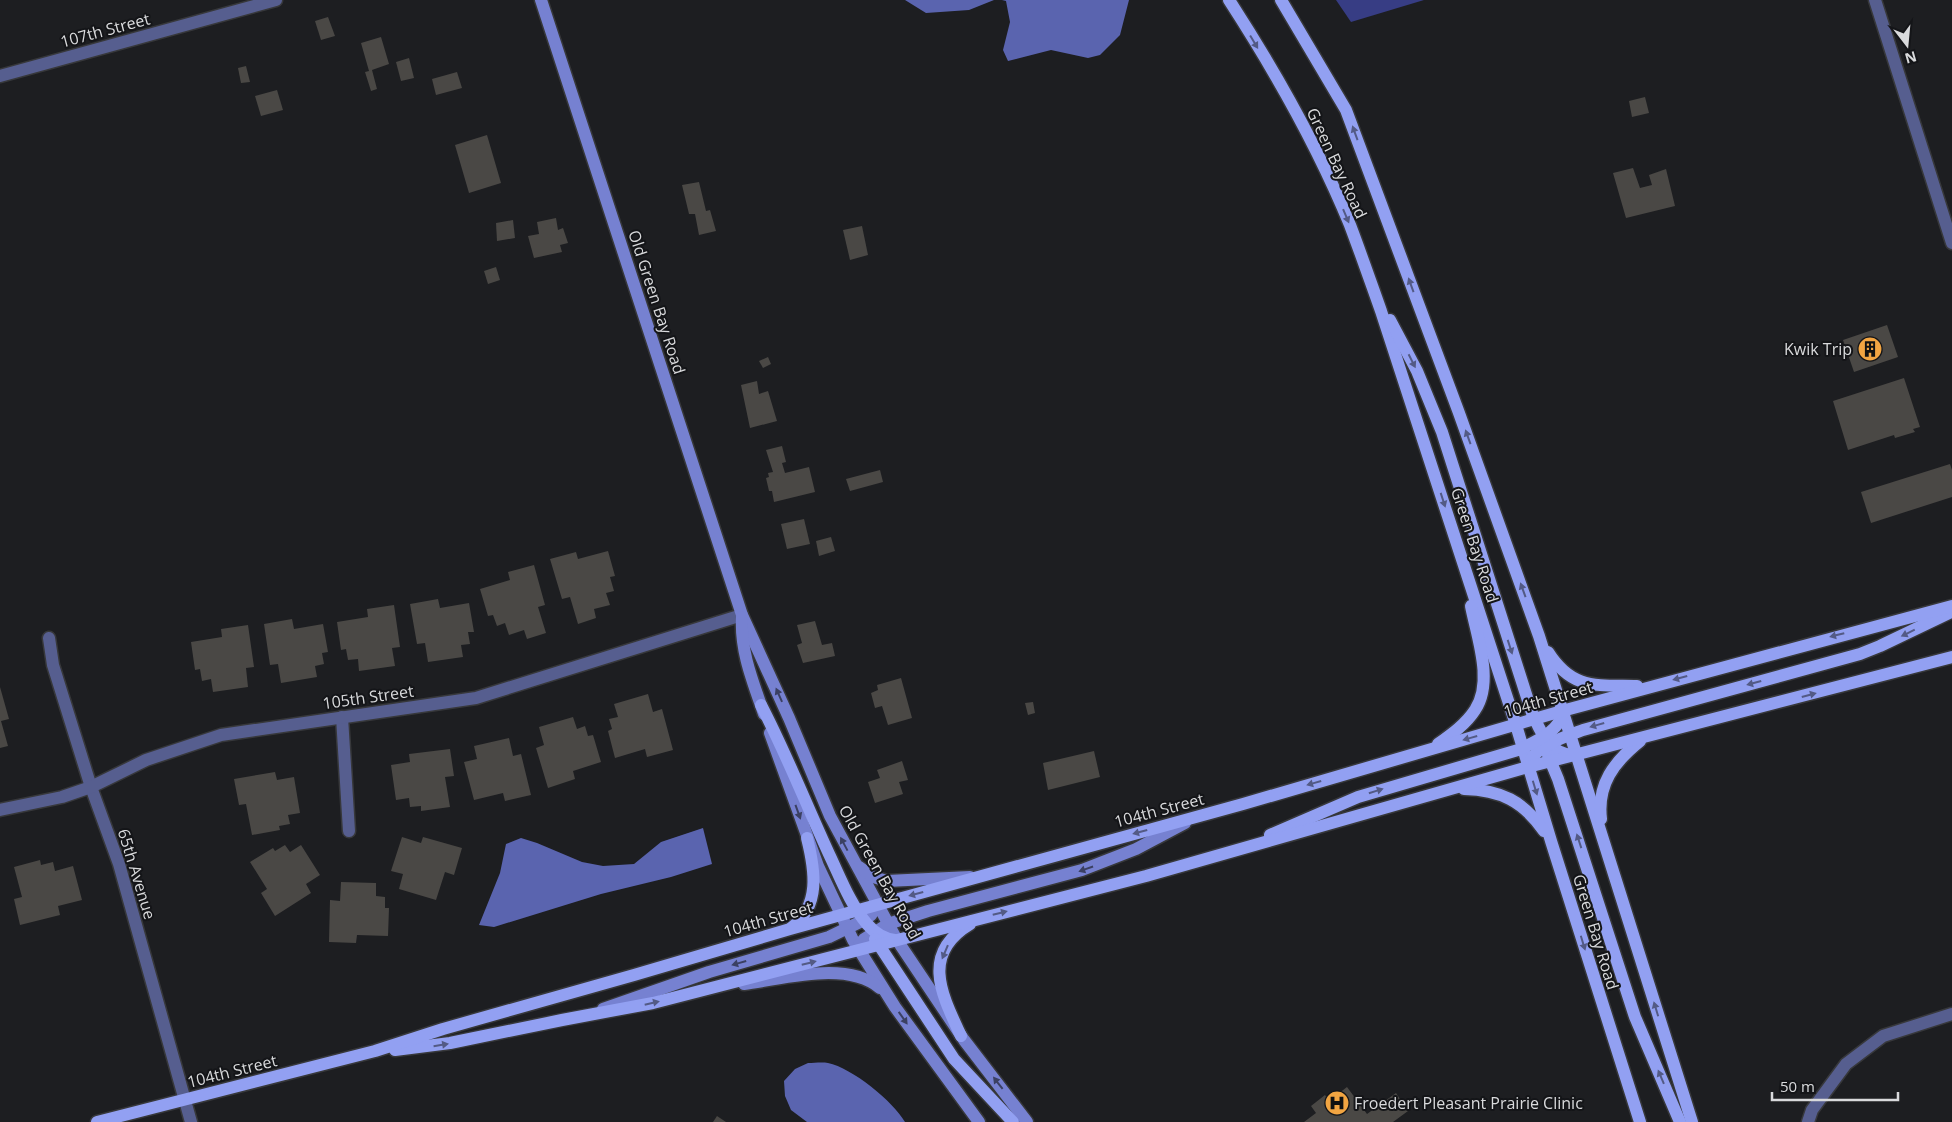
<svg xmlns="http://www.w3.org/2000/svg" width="1952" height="1122" viewBox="0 0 1952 1122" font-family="'Open Sans',sans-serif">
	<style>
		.forest { fill: #373d84 }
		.water { fill: #5a64af }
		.building { fill: #4a4845 }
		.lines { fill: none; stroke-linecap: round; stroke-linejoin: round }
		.street-casing { stroke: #37383b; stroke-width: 15 }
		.secondary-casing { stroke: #37383b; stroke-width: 15 }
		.primary-casing { stroke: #37383b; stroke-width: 15 }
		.street { stroke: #565e8f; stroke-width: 12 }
		.secondary { stroke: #7681d1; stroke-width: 12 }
		.primary { stroke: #92a0f2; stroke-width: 12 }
		.oneway { fill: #535a85 }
		.oneway2 { fill: #3b4062 }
		.labels { text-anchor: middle; stroke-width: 4; stroke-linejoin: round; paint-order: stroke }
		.street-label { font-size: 16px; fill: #d9dadc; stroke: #141518 }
		.poi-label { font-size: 16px; fill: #d9dadc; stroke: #141518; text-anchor: end }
	</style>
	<rect width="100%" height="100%" fill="#1d1e21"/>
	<!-- forest -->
	<path class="forest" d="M1336 0H1424L1351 22Z"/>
	<!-- water -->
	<g class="water">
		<path d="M905 0H994L969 10 926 13Z"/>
		<path d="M1002 0H1129L1120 35 1100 55 1088 58 1051 50 1008 61 1003 50 1010 22 1006 1Z"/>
		<path d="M703 828 712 864 671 877 601 894 494 927 479 925 500 873 506 844 521 838 537 843 582 862 603 866 634 864 661 842Z"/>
		<path d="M808 1063C814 1063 822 1062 828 1063 852 1068 893 1101 905 1122H807L791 1110 785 1096 784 1081 795 1069Z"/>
	</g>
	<!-- building -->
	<g class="building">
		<path d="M328 17 335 36 321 40 315 21Z"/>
		<path d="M381 37 389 64 372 70 377 89 371 91 365 72 369 71 361 43Z"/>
		<path d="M409 58 414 78 401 81 396 62Z"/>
		<path d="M246 66 250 82 241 83 238 68Z"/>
		<path d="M457 72 462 88 436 95 432 79Z"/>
		<path d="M277 90 283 110 261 116 255 96Z"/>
		<path d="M1645 97 1649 113 1632 117 1629 101Z"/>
		<path d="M487 135 501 183 469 193 455 145Z"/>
		<path d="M1633 168 1640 188 1652 185 1649 175 1666 169 1675 206 1626 218 1613 173Z"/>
		<path d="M699 182 706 211 710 210 716 231 699 235 695 214H689L682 185Z"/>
		<path d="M556 218 558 230 563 228 568 243 560 245 562 252 534 258 528 236 539 234 537 222Z"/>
		<path d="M513 220 515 238 497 241 496 223Z"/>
		<path d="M862 226 868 255 850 260 843 230Z"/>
		<path d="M496 267 500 280 488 284 484 271Z"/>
		<path d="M1887 325 1898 357 1854 372 1843 340Z"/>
		<path d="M768 357 771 364 763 368 759 361Z"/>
		<path d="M1904 378 1920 427 1913 429 1915 432 1895 438 1894 435 1848 450 1833 401Z"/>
		<path d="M757 381 759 394 768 391 777 421 750 428 741 385Z"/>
		<path d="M782 446 786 462 782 463 785 473 809 467 815 492 774 502 772 491H769L766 478 769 477 768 473 773 472 766 450Z"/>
		<path d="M1950 464 1952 470V497L1871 523 1861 492Z"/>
		<path d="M880 470 883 482 850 491 846 479Z"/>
		<path d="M804 519 810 544 787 549 781 524Z"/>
		<path d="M831 537 835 551 819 556 816 541Z"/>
		<path d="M608 551 615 576 610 577 614 591 606 593 610 605 594 609 596 618 578 624 570 597 562 599 550 559 576 552 578 559Z"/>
		<path d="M534 565 545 605 538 607 546 633 527 639 524 630 509 635 505 623 497 626 493 615 488 616 480 589 510 580 508 572Z"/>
		<path d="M438 599 440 608 469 603 474 632H468L470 644 461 645 463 657 428 662 425 643 417 644 410 604Z"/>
		<path d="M394 605 400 647 392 648 395 666 359 671 358 659 348 660 346 649 341 650 337 622 368 617 367 609Z"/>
		<path d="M292 619 294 629 323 624 328 652 322 653 324 664 315 666 317 677 281 683 278 664 270 665 264 624Z"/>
		<path d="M815 621 822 645 832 643 835 656 803 663 797 645 802 643 797 625Z"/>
		<path d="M248 625 254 667 246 668 248 687 213 692 211 679 202 681 200 669 195 670 191 642 222 637 221 629Z"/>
		<path d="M901 678 912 718 888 725 882 706 875 708 871 693 878 690 877 685Z"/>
		<path d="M0 687 9 719 1 721 8 746 0 748Z"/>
		<path d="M648 694 653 712 662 709 673 750 647 757 645 749 615 758 608 731 612 729 609 719 618 717 614 704Z"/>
		<path d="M1033 702 1035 713 1028 715 1025 703Z"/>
		<path d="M573 717 577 729 585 726 588 736 593 735 601 762 573 771 575 779 548 788 536 748 544 745 539 727Z"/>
		<path d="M509 738 513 756 521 754 531 795 505 801 503 793 474 800 464 762 477 759 474 746Z"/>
		<path d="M450 749 454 776 445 777 450 807 421 811V806L410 807 409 798 396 800 391 765 410 762 409 754Z"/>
		<path d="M1094 751 1100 777 1048 790 1043 763Z"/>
		<path d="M902 761 908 780 899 782 903 794 875 803 868 782 880 778 877 770Z"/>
		<path d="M275 772 277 780 294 777 300 813 288 815 290 824 279 826 280 830 252 835 246 804 239 805 234 779Z"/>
		<path d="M402 837 421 843 423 837 462 848 454 875 445 872 436 900 399 889 403 874 391 871Z"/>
		<path d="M285 845 290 852 301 845 320 875 306 884 311 893 275 916 261 893 267 889 250 862 273 848 275 851Z"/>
		<path d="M40 860 41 865 53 862 55 871 73 866 82 900 58 906 60 915 20 925 14 899 22 897 14 867Z"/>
		<path d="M341 882 376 883V896L385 897V908H389L388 936 357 935 356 943 329 942 330 900 340 901Z"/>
		<path d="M1347 1087 1367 1114 1396 1093 1408 1111 1393 1122H1304L1316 1113 1311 1106 1325 1095 1329 1101Z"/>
		<path d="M717 1116 726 1122H713Z"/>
	</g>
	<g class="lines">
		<defs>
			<g id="street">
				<path d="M1875 0 1952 243"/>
				<path d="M0 76 276 0"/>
				<path d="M49 638 53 665 91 787 119 864 191 1122"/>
				<path d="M342 717 349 831"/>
				<path d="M0 810 62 797 91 787 146 760 221 735 476 698 742 615"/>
				<path d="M1808 1122 1812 1110 1846 1064 1883 1036 1952 1014"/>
			</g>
			<g id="secondary">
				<path d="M541 0 742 615 789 718 830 816 897 940 964 1040 1027 1122"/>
				<path d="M742 617C740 651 753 682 764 714"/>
				<path d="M770 733 818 866 853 940 895 1007 979 1122"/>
				<path d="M859 867 873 877 887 881 970 877"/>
				<path d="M858 950 859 945 864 939 888 924 928 911 1082 870 1136 849 1185 823"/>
				<path d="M744 984C784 979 846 960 880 988"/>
				<path d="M603 1009 709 972 829 937 864 920 871 915 878 905"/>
			</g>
			<g id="primary">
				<path d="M1229 0C1275 71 1318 147 1350 225 1361 254 1371 283 1381 311L1516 725 1551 841 1640 1122"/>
				<path d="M1281 0 1346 110 1459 413 1539 636 1692 1122"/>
				<path d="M1390 320 1417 371 1442 432 1532 713C1541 732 1548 753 1572 755"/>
				<path d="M1548 652C1572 690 1596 685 1637 686"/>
				<path d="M761 705C786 753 806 804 829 854 840 877 850 904 867 924 874 932 884 939 895 940"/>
				<path d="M1438 744C1452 734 1466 724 1475 710 1494 682 1477 637 1471 606"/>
				<path d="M1548 755 1558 779 1635 1017 1680 1122"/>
				<path d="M1528 767C1531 747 1567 736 1583 730L1860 654 1880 646 1951 612"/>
				<path d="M1464 789C1501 790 1523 801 1544 831"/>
				<path d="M1601 819C1597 784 1614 762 1640 741"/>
				<path d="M1270 835 1358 797 1518 750C1534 742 1562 731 1562 711"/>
				<path d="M791 928C821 906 815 870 807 838"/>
				<path d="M875 939 954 1059 1013 1122"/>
				<path d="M961 1036C942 995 920 954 970 924"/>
				<path d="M395 1050 450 1043 562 1020 653 1003 1146 876 1528 767 1952 657"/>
				<path d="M97 1122 375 1051 443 1029 634 975 790 929 1243 804 1562 711 1952 606"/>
			</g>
		</defs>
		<!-- street casing -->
		<use href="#street" class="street-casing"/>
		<!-- secondary casing -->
		<use href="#secondary" class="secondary-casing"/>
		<!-- primary casing -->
		<use href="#primary" class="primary-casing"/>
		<!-- street -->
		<use href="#street" class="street"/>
		<!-- secondary -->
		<use href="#secondary" class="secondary"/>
		<!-- primary -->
		<use href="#primary" class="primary"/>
	</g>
	<!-- one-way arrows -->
	<defs><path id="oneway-solid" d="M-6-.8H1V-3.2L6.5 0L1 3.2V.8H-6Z" transform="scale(1.25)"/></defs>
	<g class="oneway">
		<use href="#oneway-solid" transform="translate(1254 42) rotate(59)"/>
		<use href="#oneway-solid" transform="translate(1355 133) rotate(-110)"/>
		<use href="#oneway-solid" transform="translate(1346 216) rotate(67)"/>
		<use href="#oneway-solid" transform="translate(1411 285) rotate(-110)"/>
		<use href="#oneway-solid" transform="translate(1412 361) rotate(63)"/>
		<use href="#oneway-solid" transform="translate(1468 437) rotate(-110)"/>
		<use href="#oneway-solid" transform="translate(1443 500) rotate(72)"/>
		<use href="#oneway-solid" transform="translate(1523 590) rotate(-110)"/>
		<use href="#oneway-solid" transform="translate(1908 633) rotate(154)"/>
		<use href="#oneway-solid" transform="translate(1837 635) rotate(166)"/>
		<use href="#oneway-solid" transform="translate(1510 647) rotate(72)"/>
		<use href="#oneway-solid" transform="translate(1680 678) rotate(165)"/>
		<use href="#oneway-solid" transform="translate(1754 683) rotate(165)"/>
		<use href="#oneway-solid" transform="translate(1809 695) rotate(-15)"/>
		<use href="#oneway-solid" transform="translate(1597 725) rotate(164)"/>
		<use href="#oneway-solid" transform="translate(1470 738) rotate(164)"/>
		<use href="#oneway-solid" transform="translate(1314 783) rotate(164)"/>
		<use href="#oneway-solid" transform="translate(1535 788) rotate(73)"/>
		<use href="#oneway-solid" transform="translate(1376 791) rotate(-18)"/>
		<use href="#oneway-solid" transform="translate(1140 832) rotate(165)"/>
		<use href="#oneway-solid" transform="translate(1579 841) rotate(-108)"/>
		<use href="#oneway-solid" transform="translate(916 894) rotate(165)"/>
		<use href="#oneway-solid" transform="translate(1000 913) rotate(-14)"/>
		<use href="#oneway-solid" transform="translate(1583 943) rotate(73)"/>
		<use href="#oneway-solid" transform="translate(945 952) rotate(113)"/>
		<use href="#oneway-solid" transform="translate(809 963) rotate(-14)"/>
		<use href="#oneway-solid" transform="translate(652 1003) rotate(-13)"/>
		<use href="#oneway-solid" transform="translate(1656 1009) rotate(-107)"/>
		<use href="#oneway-solid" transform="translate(441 1045) rotate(-9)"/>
		<use href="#oneway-solid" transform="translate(1661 1077) rotate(-113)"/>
	</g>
	<g class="oneway2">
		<use href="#oneway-solid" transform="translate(779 695) rotate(-114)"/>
		<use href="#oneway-solid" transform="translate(798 812) rotate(70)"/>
		<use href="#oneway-solid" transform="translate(844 844) rotate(-118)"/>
		<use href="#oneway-solid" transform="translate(1086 869) rotate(161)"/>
		<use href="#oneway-solid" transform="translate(739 963) rotate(164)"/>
		<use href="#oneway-solid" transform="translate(903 1018) rotate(55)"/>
		<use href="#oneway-solid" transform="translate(998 1083) rotate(-128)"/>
	</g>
	<!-- icons -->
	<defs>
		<symbol id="building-disc" viewBox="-11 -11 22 22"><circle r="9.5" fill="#f2a542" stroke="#141518"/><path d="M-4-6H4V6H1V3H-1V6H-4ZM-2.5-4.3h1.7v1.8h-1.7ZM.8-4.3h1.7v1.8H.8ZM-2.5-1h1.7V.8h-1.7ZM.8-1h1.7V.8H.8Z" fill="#111"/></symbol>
		<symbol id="hospital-disc" viewBox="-11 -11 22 22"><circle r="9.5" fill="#f2a542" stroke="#141518"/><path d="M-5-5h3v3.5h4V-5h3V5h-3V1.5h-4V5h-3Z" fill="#111"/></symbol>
	</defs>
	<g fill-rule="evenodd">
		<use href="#building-disc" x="1856" y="335" width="28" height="28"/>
		<use href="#hospital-disc" x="1323" y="1089" width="28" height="28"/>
	</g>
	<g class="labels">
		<!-- street labels -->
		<g class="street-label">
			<text transform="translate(105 30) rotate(-15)" y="6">107th Street</text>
			<text transform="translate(1337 163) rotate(65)" y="6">Green Bay Road</text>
			<text transform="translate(657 302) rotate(72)" y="6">Old Green Bay Road</text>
			<text transform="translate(1475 545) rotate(72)" y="6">Green Bay Road</text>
			<text transform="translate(368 697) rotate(-8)" y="6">105th Street</text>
			<text transform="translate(1548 699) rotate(-16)" y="6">104th Street</text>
			<text transform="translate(1159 810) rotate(-15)" y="6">104th Street</text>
			<text transform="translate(880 872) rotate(61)" y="6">Old Green Bay Road</text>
			<text transform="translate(137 874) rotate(73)" y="6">65th Avenue</text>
			<text transform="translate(768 919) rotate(-16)" y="6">104th Street</text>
			<text transform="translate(1596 932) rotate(73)" y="6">Green Bay Road</text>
			<text transform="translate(232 1071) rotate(-14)" y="6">104th Street</text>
		</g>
		<!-- poi labels -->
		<g class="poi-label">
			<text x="1852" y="355">Kwik Trip</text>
			<text x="1354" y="1109" text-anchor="start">Froedert Pleasant Prairie Clinic</text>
		</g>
	</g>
	<!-- north arrow -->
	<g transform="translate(1907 45) rotate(164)" stroke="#141518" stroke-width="4" paint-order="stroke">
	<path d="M0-4L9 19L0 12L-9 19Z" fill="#d9dadc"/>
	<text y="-8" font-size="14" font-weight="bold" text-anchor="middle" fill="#d9dadc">N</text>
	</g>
	<!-- scale -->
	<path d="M1772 1092v8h126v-8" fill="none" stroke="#d9dadc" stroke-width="2.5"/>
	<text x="1780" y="1092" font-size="15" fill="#d9dadc" stroke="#141518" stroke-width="4" paint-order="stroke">50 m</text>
</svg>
